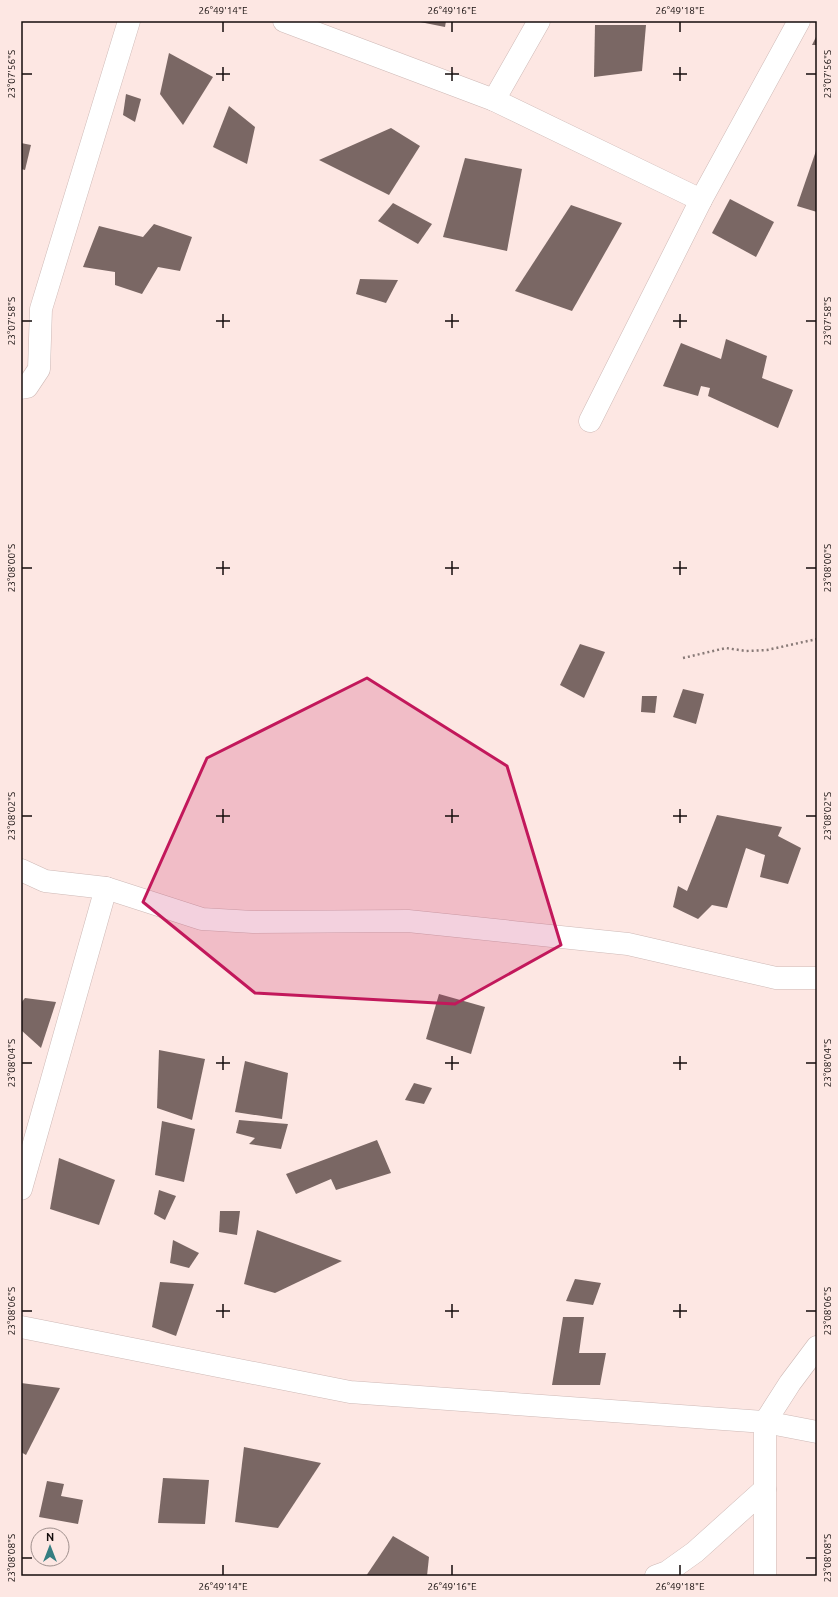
<svg xmlns="http://www.w3.org/2000/svg" width="838" height="1597" viewBox="0 0 838 1597" font-family="Ubuntu,sans-serif">
	<style>
		.building { fill: #7a6764 }
		.lines { fill: none; stroke-linecap: round; stroke-linejoin: round }
		.minor-casing { stroke: #ceb9b6; stroke-width: 23 }
		.path { stroke: #887a77; stroke-width: 2.5; stroke-dasharray: 2 3; stroke-linecap: butt }
		.minor { stroke: #fff; stroke-width: 22 }
		.marked { fill: #c2185b; fill-opacity: 0.2; stroke: #c2185b; stroke-width: 3; stroke-linejoin: round }
		.ticks { fill: none; stroke: #140d0c; stroke-width: 1.5 }
		.neatline { fill: none; stroke: #140d0c; stroke-width: 1.5 }
		.ticks-label { font-size: 10px; text-anchor: middle; fill: #140d0c }
	</style>
	<rect width="100%" height="100%" fill="#fde7e3"/>
	<!-- building -->
	<g class="building">
		<path d="M420 21H446L445 27 420 22Z"/>
		<path d="M595 25H646L642 71 594 77Z"/>
		<path d="M817 35V45H812Z"/>
		<path d="M169 53 213 77 183 125 160 94Z"/>
		<path d="M126 94 141 99 135 122 123 115Z"/>
		<path d="M229 106 255 127 247 164 213 147Z"/>
		<path d="M391 128 420 146 389 195 319 160Z"/>
		<path d="M21 143 31 145 25 170 21 169Z"/>
		<path d="M817 148V212L797 206Z"/>
		<path d="M465 158 522 169 507 251 443 237Z"/>
		<path d="M730 199 774 222 756 257 712 233Z"/>
		<path d="M393 203 432 224 418 244 378 221Z"/>
		<path d="M571 205 622 223 572 311 515 291Z"/>
		<path d="M154 224 192 237 180 271 158 267 142 294 115 285V272L83 267 99 226 143 237Z"/>
		<path d="M360 279 398 280 386 303 356 294Z"/>
		<path d="M726 339 767 356 762 378 793 390 778 428 708 396 710 388 701 386 698 396 663 386 681 343 721 359Z"/>
		<path d="M580 644 605 652 584 698 560 685Z"/>
		<path d="M683 689 704 694 696 724 673 717Z"/>
		<path d="M642 696H657L655 713 641 712Z"/>
		<path d="M717 815 782 827 778 836 801 848 788 884 760 877 765 855 746 848 727 908 712 905 698 919 673 907 678 886 687 891Z"/>
		<path d="M439 994 485 1007 471 1054 426 1039Z"/>
		<path d="M25 998 56 1002 41 1048 21 1030V1003Z"/>
		<path d="M159 1050 205 1059 192 1120 157 1108Z"/>
		<path d="M245 1061 288 1073 282 1119 235 1112Z"/>
		<path d="M414 1083 432 1088 424 1104 405 1100Z"/>
		<path d="M239 1120 288 1124 281 1149 249 1144 255 1138 236 1133Z"/>
		<path d="M162 1121 195 1129 184 1182 155 1175Z"/>
		<path d="M377 1140 391 1173 336 1190 331 1179 296 1194 286 1174Z"/>
		<path d="M59 1158 115 1180 99 1225 50 1209Z"/>
		<path d="M159 1190 176 1196 165 1220 154 1214Z"/>
		<path d="M220 1211H240L237 1235 219 1232Z"/>
		<path d="M257 1230 342 1261 275 1293 244 1284Z"/>
		<path d="M173 1240 199 1253 189 1268 170 1263Z"/>
		<path d="M575 1279 601 1283 593 1305 566 1301Z"/>
		<path d="M160 1282 194 1284 176 1336 152 1327Z"/>
		<path d="M563 1317H584L579 1353H606L600 1385H552Z"/>
		<path d="M21 1383 60 1388 26 1455 21 1452Z"/>
		<path d="M244 1447 321 1463 278 1528 235 1522Z"/>
		<path d="M163 1478 209 1480 205 1524 158 1523Z"/>
		<path d="M47 1481 64 1484 61 1496 83 1500 78 1524 39 1517Z"/>
		<path d="M393 1536 429 1557 427 1576H366Z"/>
	</g>
	<g class="lines">
		<defs>
			<g id="minor">
				<path d="M284 21 494 100 539 21"/>
				<path d="M494 100 701 200"/>
				<path d="M21 388 27 387 39 369 41 309 129 21"/>
				<path d="M590 421 701 200 799 21"/>
				<path d="M21 870 45 881 106 888 202 919 253 922 408 921 628 944 776 978H817"/>
				<path d="M21 1189 106 888"/>
				<path d="M21 1327 350 1392 765 1422 817 1432"/>
				<path d="M656 1576 667 1572 695 1552 765 1489"/>
				<path d="M765 1576V1422L790 1383 817 1347"/>
			</g>
		</defs>
		<!-- minor casing -->
		<use href="#minor" class="minor-casing"/>
		<!-- path -->
		<path class="path" d="M683 658 726 648 746 651 767 650 817 639"/>
		<!-- minor -->
		<use href="#minor" class="minor"/>
	</g>
	<!-- marked area -->
	<path class="marked" d="M367 678 507 766 561 945 455 1004 255 993 143 902 207 758Z"/>
	<!-- ticks -->
	<path class="ticks" d="M223 22V32M452 22V32M680 22V32M223 67V81M452 67V81M680 67V81M22 74H32M216 74H230M445 74H459M673 74H687M806 74H816M223 314V328M452 314V328M680 314V328M22 321H32M216 321H230M445 321H459M673 321H687M806 321H816M223 561V575M452 561V575M680 561V575M22 568H32M216 568H230M445 568H459M673 568H687M806 568H816M223 809V823M452 809V823M680 809V823M22 816H32M216 816H230M445 816H459M673 816H687M806 816H816M223 1056V1070M452 1056V1070M680 1056V1070M22 1063H32M216 1063H230M445 1063H459M673 1063H687M806 1063H816M223 1304V1318M452 1304V1318M680 1304V1318M22 1311H32M216 1311H230M445 1311H459M673 1311H687M806 1311H816M22 1558H32M806 1558H816M223 1565V1575M452 1565V1575M680 1565V1575"/>
	<!-- border -->
	<rect width="838" height="1597" fill="none" stroke="#fde7e3" stroke-width="44"/>
	<!-- north arrow -->
	<g transform="translate(50 1547)"><circle r="19" fill="#fde7e3" stroke="#a0908d"/>
	<path d="M0-3L7 15L0 10L-7 15Z" fill="#357e81"/>
	<text y="-6" font-size="11" font-weight="bold" text-anchor="middle" fill="#140d0c">N</text>
	</g>
	<rect x="22" y="22" width="794" height="1553" class="neatline"/>
	<g class="ticks-label">
		<text x="223" y="14">26°49'14"E</text>
		<text x="452" y="14">26°49'16"E</text>
		<text x="680" y="14">26°49'18"E</text>
		<text transform="translate(11 74) rotate(-90)" y="4">23°07'56"S</text>
		<text transform="translate(827 74) rotate(-90)" y="4">23°07'56"S</text>
		<text transform="translate(11 321) rotate(-90)" y="4">23°07'58"S</text>
		<text transform="translate(827 321) rotate(-90)" y="4">23°07'58"S</text>
		<text transform="translate(11 568) rotate(-90)" y="4">23°08'00"S</text>
		<text transform="translate(827 568) rotate(-90)" y="4">23°08'00"S</text>
		<text transform="translate(11 816) rotate(-90)" y="4">23°08'02"S</text>
		<text transform="translate(827 816) rotate(-90)" y="4">23°08'02"S</text>
		<text transform="translate(11 1063) rotate(-90)" y="4">23°08'04"S</text>
		<text transform="translate(827 1063) rotate(-90)" y="4">23°08'04"S</text>
		<text transform="translate(11 1311) rotate(-90)" y="4">23°08'06"S</text>
		<text transform="translate(827 1311) rotate(-90)" y="4">23°08'06"S</text>
		<text transform="translate(11 1558) rotate(-90)" y="4">23°08'08"S</text>
		<text transform="translate(827 1558) rotate(-90)" y="4">23°08'08"S</text>
		<text x="223" y="1590">26°49'14"E</text>
		<text x="452" y="1590">26°49'16"E</text>
		<text x="680" y="1590">26°49'18"E</text>
	</g>
</svg>
